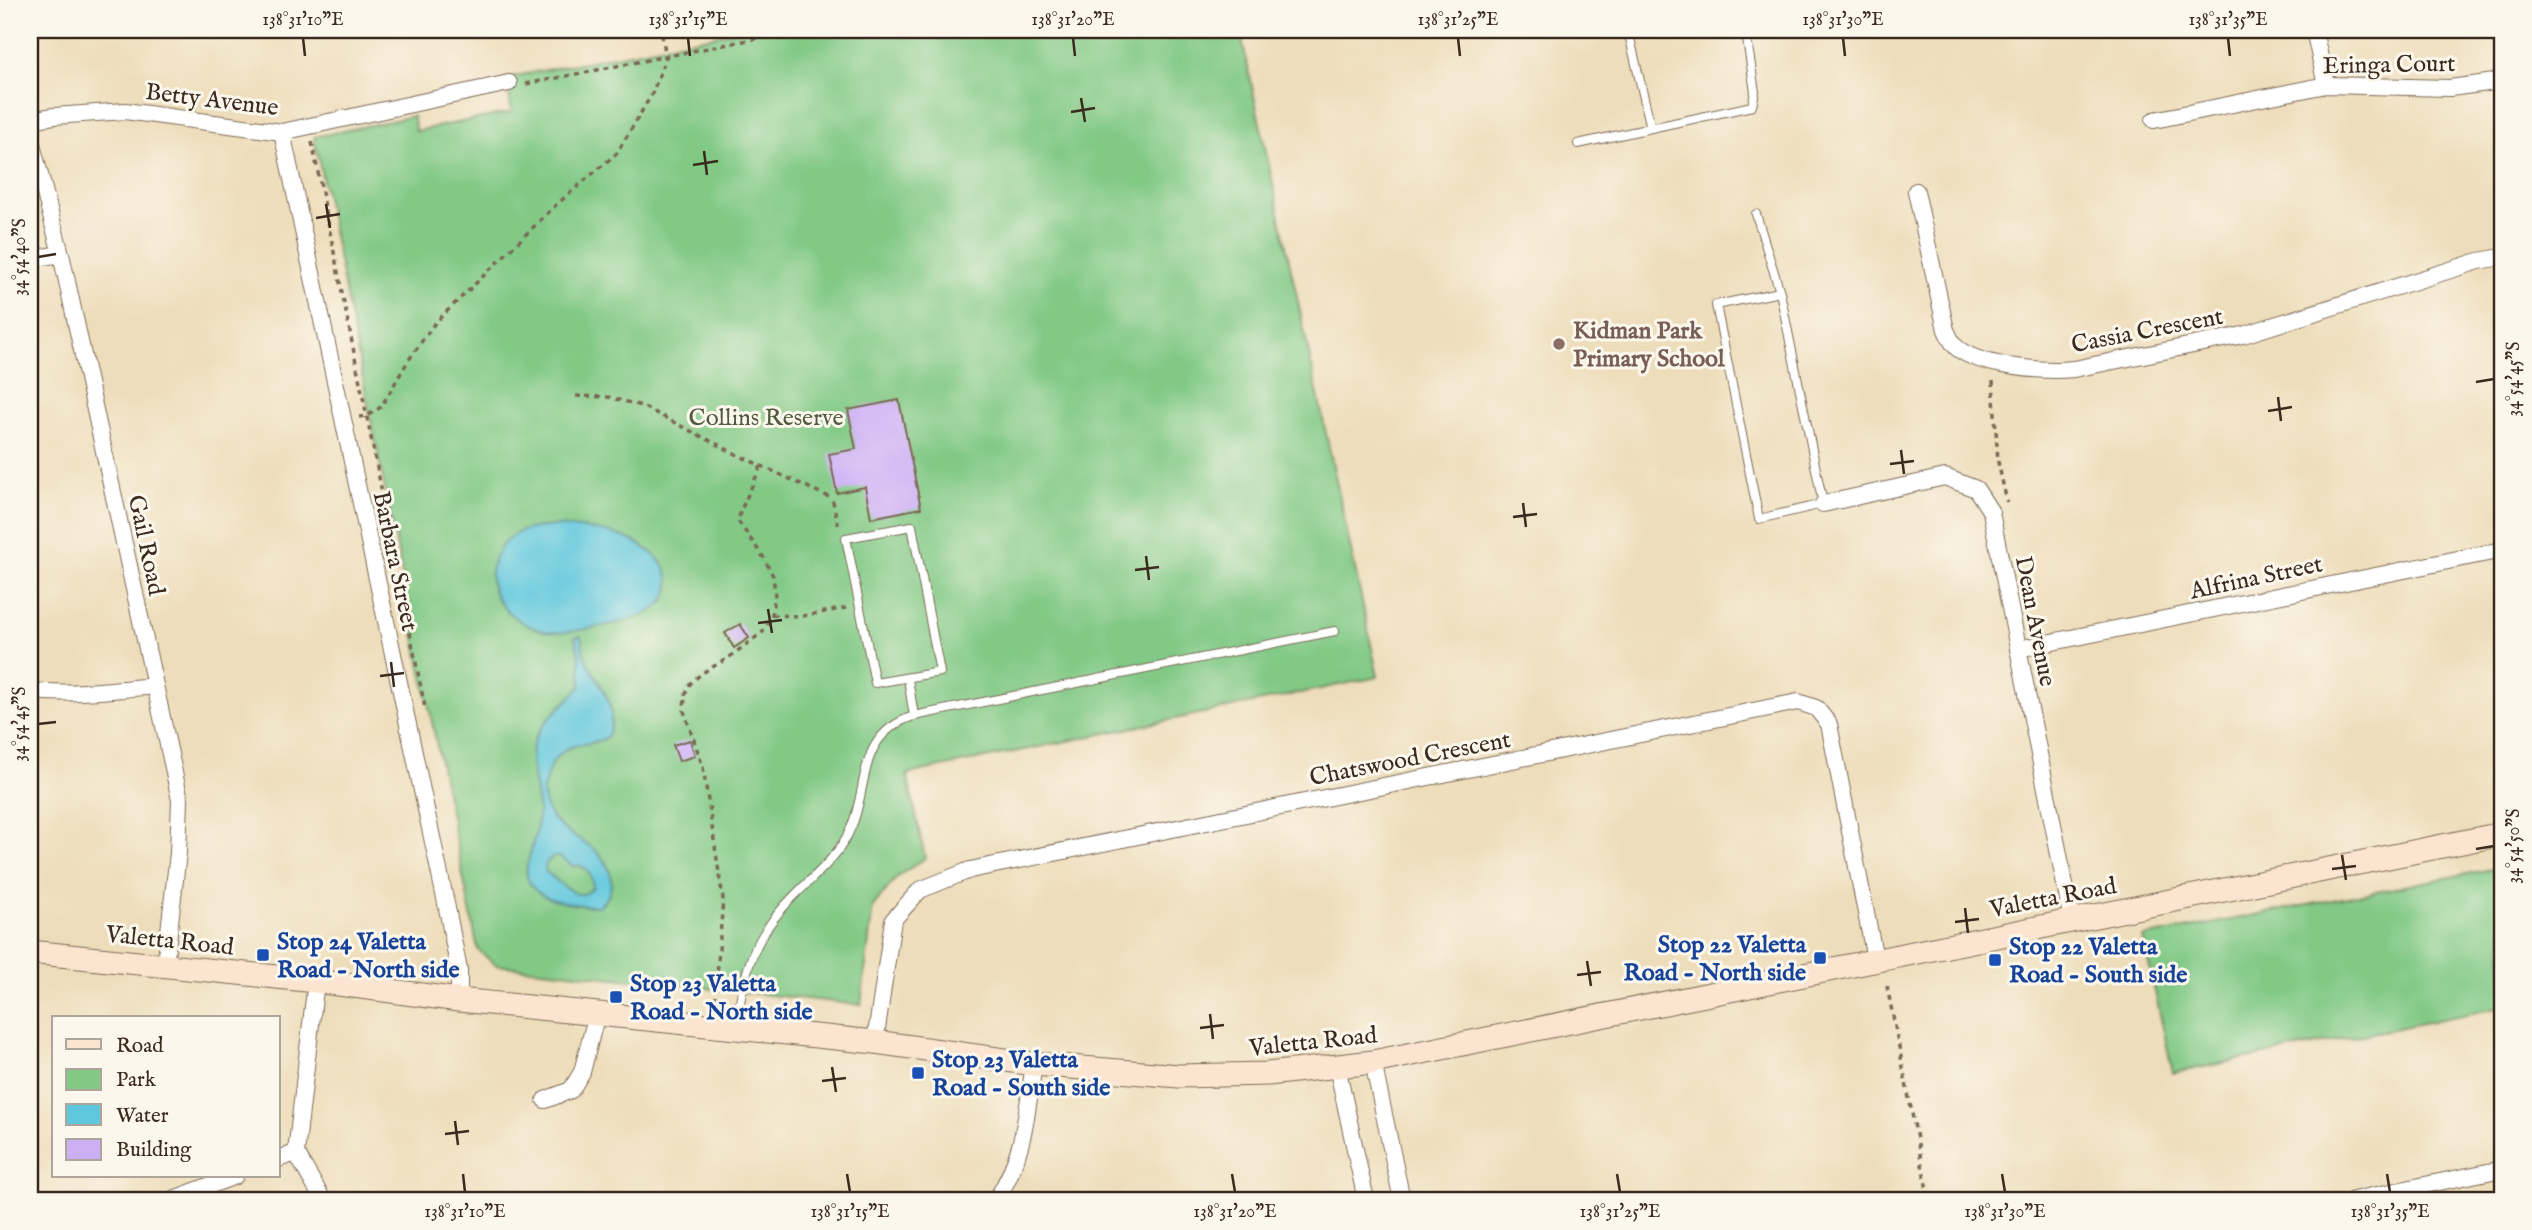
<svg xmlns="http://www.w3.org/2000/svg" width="2532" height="1230" viewBox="0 0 2532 1230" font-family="'IM FELL English',serif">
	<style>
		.green { fill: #81c985; stroke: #5e7a52; stroke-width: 2 }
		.water { fill: #60c8dd; stroke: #4e797e; stroke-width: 2; fill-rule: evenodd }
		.building { fill: #cdaff6 }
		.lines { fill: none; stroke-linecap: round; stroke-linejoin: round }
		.lane-casing { stroke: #7a6955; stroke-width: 10 }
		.street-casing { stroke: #7a6955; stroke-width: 18 }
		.secondary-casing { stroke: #7a6955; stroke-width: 25 }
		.path { stroke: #7a6955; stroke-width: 3.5; stroke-dasharray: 5 5; stroke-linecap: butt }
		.lane { stroke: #fff; stroke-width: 8 }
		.street { stroke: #fff; stroke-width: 16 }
		.secondary { stroke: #fce5d0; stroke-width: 23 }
		.ticks { fill: none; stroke: #3b2a1e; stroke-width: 2.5 }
		.education-dot { fill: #8d6e63; stroke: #fbf7ec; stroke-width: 2.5 }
		.transit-dot { fill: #1a4fb4; stroke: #fbf7ec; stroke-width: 2.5 }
		.labels { text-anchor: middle; stroke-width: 6; stroke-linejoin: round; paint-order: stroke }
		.street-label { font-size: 24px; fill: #3b2a1e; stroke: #fbf7ec }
		.education-label { font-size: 24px; font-weight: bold; fill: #785e54; stroke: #fbf7ec; text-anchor: start }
		.park-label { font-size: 24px; fill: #505a3d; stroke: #fbf7ec }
		.transit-label { font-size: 24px; font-weight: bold; fill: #164399; stroke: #fbf7ec; text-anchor: start }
		.neatline { fill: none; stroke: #3b2a1e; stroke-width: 2.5 }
		.ticks-label { font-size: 18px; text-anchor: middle; fill: #3b2a1e }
	</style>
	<rect width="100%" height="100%" fill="#fbf7ec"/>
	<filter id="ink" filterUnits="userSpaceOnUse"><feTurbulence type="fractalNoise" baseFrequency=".0143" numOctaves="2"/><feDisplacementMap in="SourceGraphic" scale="14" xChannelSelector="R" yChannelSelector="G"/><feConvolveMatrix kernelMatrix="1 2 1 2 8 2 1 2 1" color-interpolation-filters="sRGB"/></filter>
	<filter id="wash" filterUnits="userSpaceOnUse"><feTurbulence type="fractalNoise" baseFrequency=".00686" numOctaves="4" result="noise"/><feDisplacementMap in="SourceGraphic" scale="28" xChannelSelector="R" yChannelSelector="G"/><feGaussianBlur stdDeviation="1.57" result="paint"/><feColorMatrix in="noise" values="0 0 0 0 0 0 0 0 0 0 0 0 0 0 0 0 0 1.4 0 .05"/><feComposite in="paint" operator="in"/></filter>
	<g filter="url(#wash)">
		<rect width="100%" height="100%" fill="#eeddba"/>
		<!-- green -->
		<g class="green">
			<path d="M743 30H1240L1378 677 907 774 925 858 898 876 873 906 861 1005 496 965 478 950 314 137 413 116 416 131 512 112 506 78Z"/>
			<path d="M2502 867V1007L2173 1073 2143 937Z"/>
		</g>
		<!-- water -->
		<g class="water">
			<path d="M556 526C591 528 634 532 659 560 666 567 669 575 669 584 668 617 621 622 597 627 580 630 562 635 544 631 527 627 511 617 500 603 490 589 488 574 495 558 507 530 528 527 556 526Z"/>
			<path d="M581 636C582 642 583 651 585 657 596 681 617 700 610 730 605 754 561 729 547 775 545 784 541 792 544 801 546 809 552 818 558 824 569 835 585 841 597 852 613 868 618 891 599 906 575 906 522 901 527 867 531 845 539 832 538 809 537 787 526 759 535 739 544 718 567 703 581 686L580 658 575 637ZM553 857H560L573 866C586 863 592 875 593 887 579 905 562 884 549 874L545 871C545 864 547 861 553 857Z"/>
		</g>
		<g id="blocks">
			<!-- building -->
			<g class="building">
				<path d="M899 400 921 508 871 518 865 487 837 493 829 454 856 449 848 410Z"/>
				<path d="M740 624 749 638 734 648 725 633Z"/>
				<path d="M690 740 695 756 679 761 673 745Z"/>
			</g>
		</g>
	</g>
	<g filter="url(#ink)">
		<use href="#blocks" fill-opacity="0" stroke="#7a6955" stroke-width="2"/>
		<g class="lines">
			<defs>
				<g id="lane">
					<path d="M1628 30 1651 128 1752 106 1755 92 1746 33 1759 30"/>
					<path d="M1578 144 1651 128"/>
					<path d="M1756 214 1780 292 1823 504 1759 519 1716 305 1780 292"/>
					<path d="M912 526 940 672 875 683 846 538Z"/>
					<path d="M908 679 914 716"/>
					<path d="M736 1026C745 967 753 936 796 894 814 876 833 861 846 838 872 792 852 736 914 716L1335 631"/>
				</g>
				<g id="street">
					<path d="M2314 30 2326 85"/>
					<path d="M30 120 54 116 125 111 282 132 509 83"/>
					<path d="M2154 120 2326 85 2450 88 2502 81"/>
					<path d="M282 132 447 908 459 970V1000"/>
					<path d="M30 137 61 254 180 800 178 853 165 966"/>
					<path d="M1916 191 1946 330C1949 336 1952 344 1957 348 1981 367 2044 372 2074 369L2243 335 2479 261 2502 257"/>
					<path d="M30 259 61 254"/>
					<path d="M1823 504 1945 477 1976 489 1991 512 2072 920"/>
					<path d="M2018 649 2502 550"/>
					<path d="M30 691C72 695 113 690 155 686"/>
					<path d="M316 981 296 1153 323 1200"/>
					<path d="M875 1042 893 920 920 890 970 870 1798 702 1816 708 1829 724 1875 959"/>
					<path d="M1373 1062 1402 1200"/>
					<path d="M1337 1066 1366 1200"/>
					<path d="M545 1100 571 1090 582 1072 597 1013"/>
					<path d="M278 1159 296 1153"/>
					<path d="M171 1200 235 1176"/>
					<path d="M996 1200C1025 1155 1026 1115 1034 1064"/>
					<path d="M2353 1200 2502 1169"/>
				</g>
				<path id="secondary" d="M30 952 316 981 459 1000 875 1042 1034 1064 1179 1076 1268 1074 1373 1062 2502 834"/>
			</defs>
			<!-- lane casing -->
			<use href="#lane" class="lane-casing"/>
			<!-- street casing -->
			<use href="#street" class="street-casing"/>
			<!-- secondary casing -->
			<use href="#secondary" class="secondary-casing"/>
			<!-- path -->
			<g class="path">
				<path d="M526 84 799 30"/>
				<path d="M312 142 425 708"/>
				<path d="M1993 381 1998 462 2007 502"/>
				<path d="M576 396 608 397 642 406 738 455 829 497 833 502 839 528"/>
				<path d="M359 417 367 416 381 407 408 361 434 324 556 205 617 153 652 94 666 57 661 30"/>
				<path d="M772 615 803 616 846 608"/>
				<path d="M1887 986 1929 1200"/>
				<path d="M715 1000 723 899 703 767 684 711 685 695 690 684 702 673 728 658 763 632 772 615 775 593 773 576 764 558 738 521 741 510 761 466"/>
			</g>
			<!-- lane -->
			<use href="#lane" class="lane"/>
			<!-- street -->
			<use href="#street" class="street"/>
			<!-- secondary -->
			<use href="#secondary" class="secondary"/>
		</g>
	</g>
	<!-- ticks -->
	<path class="ticks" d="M303 38 305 56M688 38 690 56M1073 38 1075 56M1458 38 1460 56M1843 38 1845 56M2228 38 2230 56M1081 98 1085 122M1071 112 1095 108M704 151 707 175M693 165 718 161M326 204 330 228M316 218 340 214M38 257 56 254M2476 382 2494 379M2278 397 2281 421M2268 411 2292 407M1901 450 1904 474M1890 464 1914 461M1523 503 1526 527M1513 517 1537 514M1146 556 1149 580M1135 570 1159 567M768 609 772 633M758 623 782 620M391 662 394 687M380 676 404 673M38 724 56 722M2476 849 2494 846M2342 855 2346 880M2332 869 2356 866M1965 908 1968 933M1955 922 1979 919M1587 961 1591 986M1577 975 1601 972M1210 1014 1213 1039M1200 1028 1224 1025M832 1067 836 1092M822 1081 846 1078M455 1121 458 1145M445 1134 469 1131M463 1174 465 1192M847 1174 850 1192M1232 1174 1235 1192M1617 1174 1620 1192M2002 1174 2005 1192M2387 1174 2390 1192"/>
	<!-- markers -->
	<circle class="education-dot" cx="1559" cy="344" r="7"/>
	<g class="transit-dot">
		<rect x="256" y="948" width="14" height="14" rx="3.5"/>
		<rect x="1813" y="951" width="14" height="14" rx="3.5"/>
		<rect x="1988" y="953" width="14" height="14" rx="3.5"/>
		<rect x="609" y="990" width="14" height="14" rx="3.5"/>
		<rect x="911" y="1066" width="14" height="14" rx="3.5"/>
	</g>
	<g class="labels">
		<!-- street labels -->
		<g class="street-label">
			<text transform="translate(2389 64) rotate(-1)" y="8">Eringa Court</text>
			<text transform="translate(212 99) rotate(7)" y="8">Betty Avenue</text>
			<text transform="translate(2147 330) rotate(-11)" y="8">Cassia Crescent</text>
			<text transform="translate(147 545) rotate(78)" y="8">Gail Road</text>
			<text transform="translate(396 561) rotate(78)" y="8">Barbara Street</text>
			<text transform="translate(2256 577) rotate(-12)" y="8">Alfrina Street</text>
			<text transform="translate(2036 621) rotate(79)" y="8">Dean Avenue</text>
			<text transform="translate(1410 758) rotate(-11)" y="8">Chatswood Crescent</text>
			<text transform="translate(2053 897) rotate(-11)" y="8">Valetta Road</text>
			<text transform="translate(170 940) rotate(6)" y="8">Valetta Road</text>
			<text transform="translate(1313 1041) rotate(-6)" y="8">Valetta Road</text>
		</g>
		<!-- education labels -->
		<g class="education-label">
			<text x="1573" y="338">Kidman Park<tspan x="1573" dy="28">Primary School</tspan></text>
		</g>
		<!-- park labels -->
		<g class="park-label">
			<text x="766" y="425">Collins Reserve</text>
		</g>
		<!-- transit labels -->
		<g class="transit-label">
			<text x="277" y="949">Stop 24 Valetta<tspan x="277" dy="28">Road - North side</tspan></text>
			<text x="1806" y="952" text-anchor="end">Stop 22 Valetta<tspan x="1806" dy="28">Road - North side</tspan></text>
			<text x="2009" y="954">Stop 22 Valetta<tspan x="2009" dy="28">Road - South side</tspan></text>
			<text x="630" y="991">Stop 23 Valetta<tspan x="630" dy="28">Road - North side</tspan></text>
			<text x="932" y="1067">Stop 23 Valetta<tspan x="932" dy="28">Road - South side</tspan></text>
		</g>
	</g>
	<!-- margin -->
	<rect width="2532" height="1230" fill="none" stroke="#fbf7ec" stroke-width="77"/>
	<!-- legend -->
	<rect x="52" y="1016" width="228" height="161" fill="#fbf7ec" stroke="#aea59a" stroke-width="2"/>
	<rect x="66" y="1039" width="35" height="10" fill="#fce5d0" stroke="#aea59a" stroke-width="2"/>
	<text x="116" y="1052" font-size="21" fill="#3b2a1e">Road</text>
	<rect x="66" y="1069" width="35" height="21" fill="#81c985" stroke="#aea59a" stroke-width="2"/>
	<text x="116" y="1086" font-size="21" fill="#3b2a1e">Park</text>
	<rect x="66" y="1104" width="35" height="21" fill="#60c8dd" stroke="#aea59a" stroke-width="2"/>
	<text x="116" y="1122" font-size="21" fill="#3b2a1e">Water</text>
	<rect x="66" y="1139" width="35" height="21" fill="#cdaff6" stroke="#aea59a" stroke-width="2"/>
	<text x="116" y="1156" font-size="21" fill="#3b2a1e">Building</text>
	<rect x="38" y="38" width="2456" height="1154" class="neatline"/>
	<g class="ticks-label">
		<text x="303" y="25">138°31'10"E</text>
		<text x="688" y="25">138°31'15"E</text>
		<text x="1073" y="25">138°31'20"E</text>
		<text x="1458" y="25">138°31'25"E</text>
		<text x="1843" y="25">138°31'30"E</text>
		<text x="2228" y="25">138°31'35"E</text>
		<text transform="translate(19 257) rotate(-90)" y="6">34°54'40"S</text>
		<text transform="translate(2513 379) rotate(-90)" y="6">34°54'45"S</text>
		<text transform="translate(19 724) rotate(-90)" y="6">34°54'45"S</text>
		<text transform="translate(2513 846) rotate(-90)" y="6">34°54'50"S</text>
		<text x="465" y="1217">138°31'10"E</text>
		<text x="850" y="1217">138°31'15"E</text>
		<text x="1235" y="1217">138°31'20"E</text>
		<text x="1620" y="1217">138°31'25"E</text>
		<text x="2005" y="1217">138°31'30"E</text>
		<text x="2390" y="1217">138°31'35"E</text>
	</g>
</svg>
